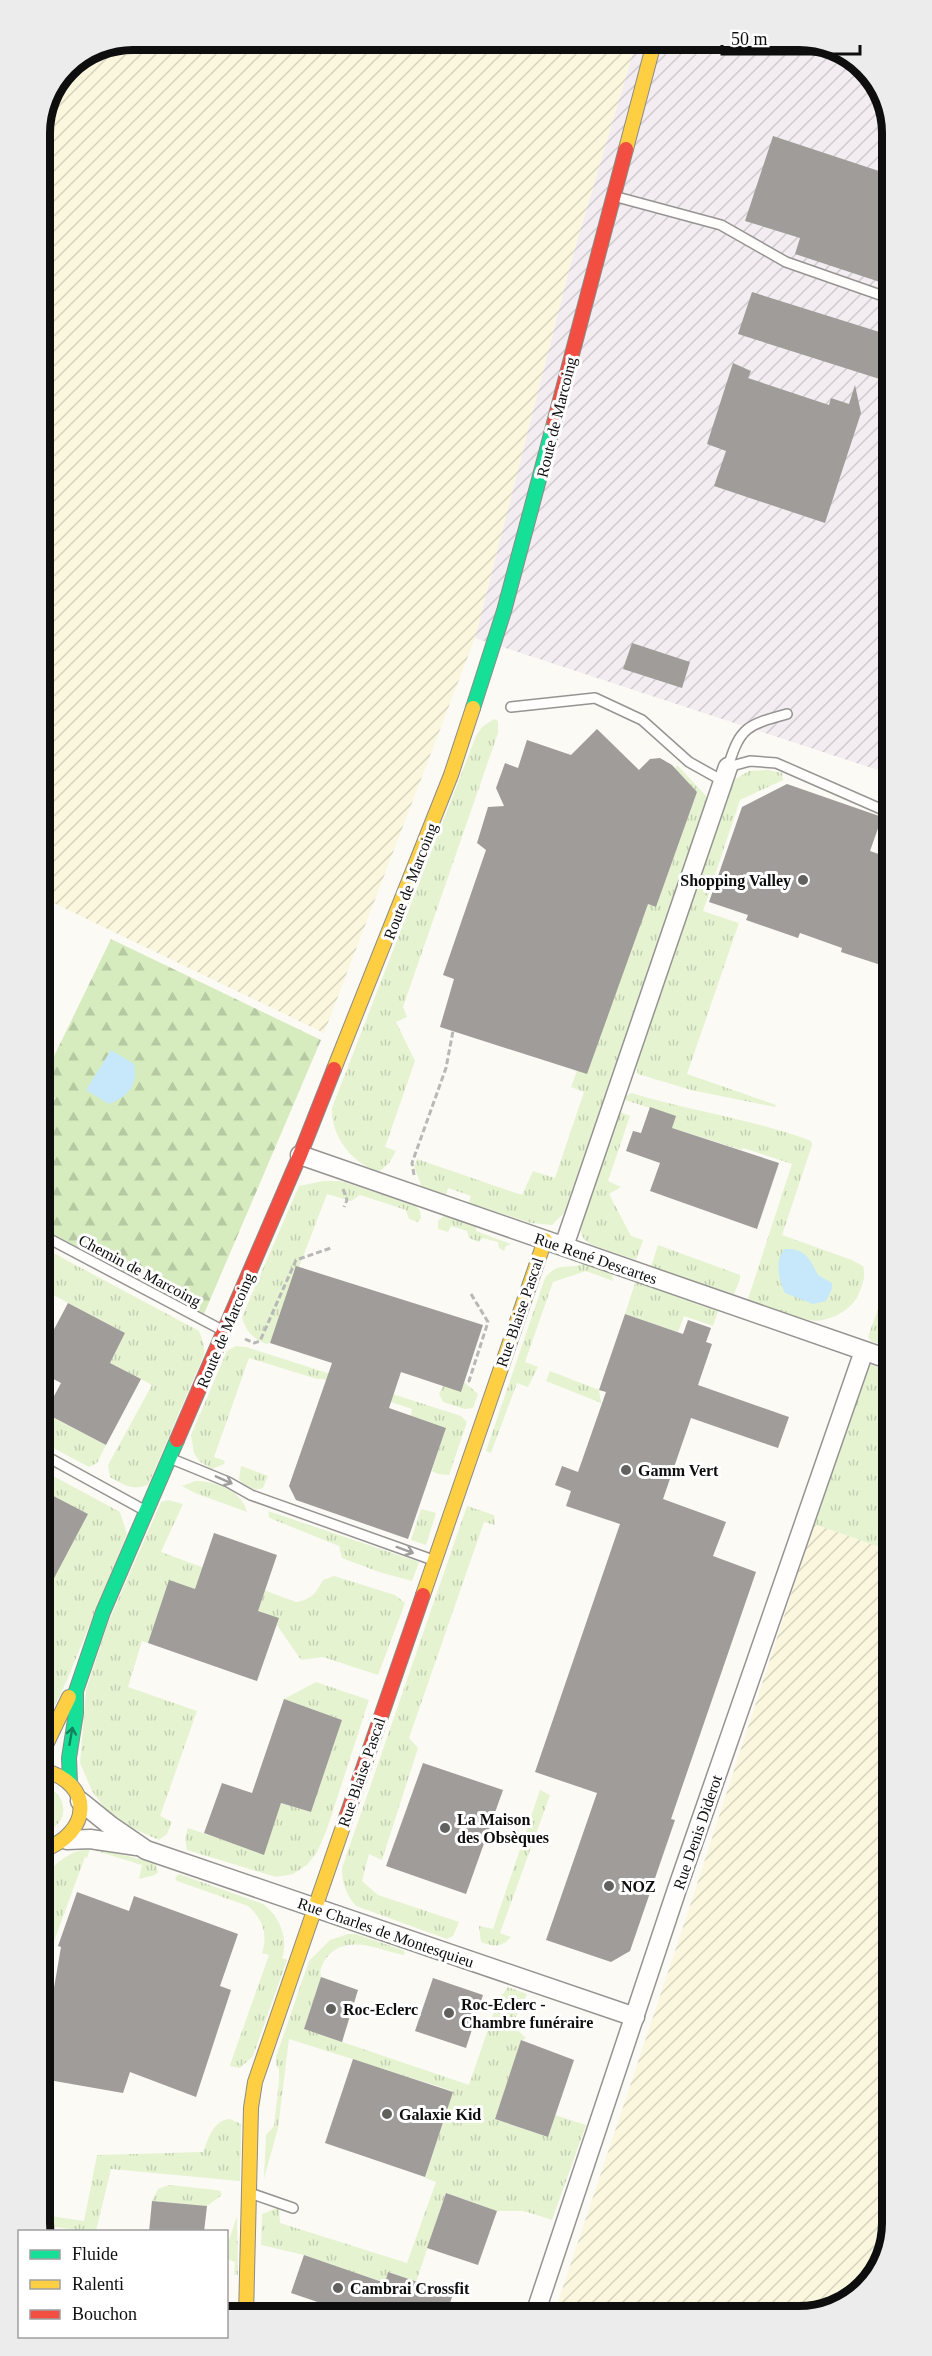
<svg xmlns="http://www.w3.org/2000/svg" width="932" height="2356" viewBox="0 0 932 2356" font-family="Georgia,serif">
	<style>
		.industrial { fill: url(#industrial-furrows) }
		.farmland { fill: url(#farmland-furrows) }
		.grass { fill: url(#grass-tufts) }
		.forest { fill: url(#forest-firs) }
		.park { fill: url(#park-crowns) }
		.water { fill: #c6e8fa }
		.building { fill: #9f9c99 }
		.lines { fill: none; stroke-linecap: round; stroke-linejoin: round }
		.lane-casing { stroke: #959492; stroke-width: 12 }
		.street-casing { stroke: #959492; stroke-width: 21 }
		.fast-casing { stroke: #8c8b88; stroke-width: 16 }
		.slow-casing { stroke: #8c8b88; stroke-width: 16 }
		.jam-casing { stroke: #8c8b88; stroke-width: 16 }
		.path { stroke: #b8b8b7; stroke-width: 3; stroke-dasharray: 6 3; stroke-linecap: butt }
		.lane { stroke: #fffefd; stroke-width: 9 }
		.street { stroke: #fffefd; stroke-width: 18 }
		.fast { stroke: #16e098; stroke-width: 14 }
		.slow { stroke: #ffcf43; stroke-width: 14 }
		.jam { stroke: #f24e42; stroke-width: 14 }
		.oneway { stroke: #9f9e9d }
		.oneway2 { stroke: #12825a }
		.poi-dot { fill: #61615e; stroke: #fff; stroke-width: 2 }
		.labels { text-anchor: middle; stroke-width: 6; stroke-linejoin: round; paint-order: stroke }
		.street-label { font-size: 16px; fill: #0e0e0e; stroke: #fff }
		.poi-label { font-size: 16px; font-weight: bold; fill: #0e0e0e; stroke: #fff; text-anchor: start }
		.rim { fill: none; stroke: #0e0e0e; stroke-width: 8 }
	</style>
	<defs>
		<pattern id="industrial-furrows" width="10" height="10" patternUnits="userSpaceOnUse" patternTransform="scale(1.5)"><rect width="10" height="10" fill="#f3edf1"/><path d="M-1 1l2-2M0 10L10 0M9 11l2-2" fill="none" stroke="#cfcacd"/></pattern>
		<pattern id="farmland-furrows" width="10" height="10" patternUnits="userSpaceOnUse" patternTransform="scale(1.5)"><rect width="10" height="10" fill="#faf7de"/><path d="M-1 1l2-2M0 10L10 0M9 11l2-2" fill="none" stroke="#d5d3bd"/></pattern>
		<pattern id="grass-tufts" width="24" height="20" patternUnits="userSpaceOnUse" patternTransform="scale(1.5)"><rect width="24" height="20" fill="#e5f3d1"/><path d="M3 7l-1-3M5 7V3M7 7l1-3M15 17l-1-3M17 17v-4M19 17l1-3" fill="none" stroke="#c3cfb2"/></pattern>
		<pattern id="forest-firs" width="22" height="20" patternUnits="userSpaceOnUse" patternTransform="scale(1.5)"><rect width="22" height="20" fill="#d6ecbe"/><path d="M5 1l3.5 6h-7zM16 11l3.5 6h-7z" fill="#b6c9a2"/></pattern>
		<pattern id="park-crowns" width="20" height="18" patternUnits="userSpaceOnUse" patternTransform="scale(1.5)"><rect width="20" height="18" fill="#e5f3d1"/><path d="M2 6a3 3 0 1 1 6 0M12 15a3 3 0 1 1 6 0" fill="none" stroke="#c3cfb2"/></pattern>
	</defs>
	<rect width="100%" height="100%" fill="#fcfaf4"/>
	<!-- industrial -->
	<path class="industrial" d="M637 39H806L857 59 888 103 890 774 475 638 572 258Z"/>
	<!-- farmland -->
	<g class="farmland">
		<path d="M133 39H637L572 258 475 638 324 1033 41 897 39 127 67 66Z"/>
		<path d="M814 1524 891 1551 893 2224 874 2280 829 2312 554 2314 687 1915Z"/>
	</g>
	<!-- grass -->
	<g class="grass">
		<path d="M494 719 498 721V733L403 1007 407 1017 396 1022 415 1061 385 1147 396 1151 389 1163 379 1172C352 1163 331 1137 332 1108L476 736 482 727Z"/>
		<path d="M677 765 708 798 564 1213 552 1225 531 1223 469 1203 471 1196 448 1188 446 1195 422 1187 414 1167 417 1159 522 1195 533 1171 555 1178 584 1092 571 1087 577 1071 648 904 656 907 697 792 675 768Z"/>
		<path d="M768 770 782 773 783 780 740 800 703 911 739 923 687 1074 776 1105 775 1107 691 1090 638 1074 635 1062 732 781 749 771Z"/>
		<path d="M631 1093C691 1111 752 1119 811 1141L812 1145 782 1235 852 1260 863 1266C866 1276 863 1284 859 1293 854 1309 827 1324 810 1320 789 1316 768 1306 748 1299L792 1164 743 1148 742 1150 672 1128 675 1116 622 1099Z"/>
		<path d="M618 1111 630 1116 608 1181 621 1187 609 1194 631 1236 643 1240 636 1260 590 1244C582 1239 581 1234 580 1225Z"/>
		<path d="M323 1181H341L416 1206 420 1211 421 1218 418 1222 409 1219 406 1210 360 1195 351 1201 327 1194 270 1343 266 1344C253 1338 246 1332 242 1317L299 1186Z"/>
		<path d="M444 1216 476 1226V1231L511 1244 506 1246 504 1251 499 1248 498 1242 483 1238 479 1242 469 1238 467 1231 451 1226 448 1232 438 1229V1221Z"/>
		<path d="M658 1245 740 1275V1279L734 1294 651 1267Z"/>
		<path d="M42 1247 199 1331 204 1345V1355L148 1485C133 1491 123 1485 110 1477L108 1465 152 1385 110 1363 125 1333 42 1289Z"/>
		<path d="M583 1264 612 1274 613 1281 586 1271 553 1282 525 1362 538 1367 528 1387 517 1383 491 1453 486 1451 545 1278C558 1261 567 1270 583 1264Z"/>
		<path d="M891 1278V1292L881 1320 891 1323V1348L871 1341 868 1337 887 1283Z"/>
		<path d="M639 1282 719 1309 713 1326 684 1316 678 1332 625 1314 635 1283Z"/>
		<path d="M236 1346 246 1347 461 1416 467 1422 449 1475 438 1474 432 1471 446 1428 411 1416 412 1409 323 1379H317L249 1358 214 1457 225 1461 224 1464 212 1469 199 1461 194 1453 191 1435 227 1351Z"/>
		<path d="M869 1364 891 1372V1551L814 1524Z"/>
		<path d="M550 1371 599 1390 601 1403 546 1381Z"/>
		<path d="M464 1382 478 1394 473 1408 465 1409 443 1402 439 1394 443 1386 461 1391Z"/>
		<path d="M42 1412 106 1445 97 1463 89 1467 42 1442Z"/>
		<path d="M241 1466 268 1476 263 1488C254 1492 244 1486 239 1479Z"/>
		<path d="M42 1470 120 1512 127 1534 67 1680 43 1730 42 1601 88 1514 42 1490Z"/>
		<path d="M195 1481C216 1481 241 1490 247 1512L195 1493 182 1486Z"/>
		<path d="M168 1500 183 1504 161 1552 296 1602C311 1600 316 1593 323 1580L334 1576 395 1595 405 1603 378 1675 323 1657 301 1660 277 1625 279 1618 148 1643 142 1641 128 1687 197 1711 160 1816 172 1822 167 1834 159 1840 134 1829 106 1810 92 1791 80 1763 86 1690 108 1623 161 1502Z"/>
		<path d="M467 1506 494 1515 495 1525 484 1522 409 1738 418 1748 382 1860 369 1854 362 1881 378 1895 459 1922 453 1936 447 1939 356 1906C346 1895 342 1883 342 1868Z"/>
		<path d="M421 1509 436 1513 426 1545 411 1540Z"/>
		<path d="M268 1511 419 1562 412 1581 379 1572 342 1558 339 1546 272 1519 269 1517Z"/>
		<path d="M316 1682 369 1700 327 1829 317 1852 307 1865 293 1874 276 1877 187 1850 185 1838 188 1828 264 1854 281 1803 311 1812 342 1720 284 1699Z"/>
		<path d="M43 1786C69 1792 71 1826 43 1832Z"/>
		<path d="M540 1790 550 1795 500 1933 511 1937C501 1948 495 1947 481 1942L479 1926 493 1929Z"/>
		<path d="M90 1849 87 1858 85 1857 53 1944 46 1979 49 1983 43 2011V1881C50 1865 74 1848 91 1849 111 1850 136 1859 155 1863L158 1872 155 1875 139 1879 142 1865Z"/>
		<path d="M179 1874 263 1904C279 1916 289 1938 282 1958L287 1960 253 2056 240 2068 230 2066V2065L269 1955 262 1953C268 1934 263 1919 248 1906L177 1881 175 1878Z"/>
		<path d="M348 1934H356L403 1950 405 1953 403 1955C379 1949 347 1934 328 1956 323 1962 319 1969 321 1977L304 2029 469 2085 498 2000 508 1987 527 1994 512 2025 526 2038 521 2041 495 2119 548 2137 555 2115 586 2125 552 2220 524 2211H497L446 2193 416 2282 388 2272 385 2283 304 2255 261 2245 262 2214 279 2207 280 2223 407 2263 436 2182 425 2178 453 2091 289 2039 278 2128 264 2179 266 2135 274 2126 279 2082V2069L276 2065V2057L309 1961 330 1940Z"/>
		<path d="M230 2119 241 2124 240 2181 111 2169 96 2231H82L44 2225V2215L84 2221 97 2155 203 2152C209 2138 213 2120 230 2119Z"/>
		<path d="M169 2185 216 2190 220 2191 222 2195 207 2206 152 2201 158 2189Z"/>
		<path d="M237 2216 238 2275H234L235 2262 227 2259V2246Z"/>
	</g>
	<!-- forest -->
	<path class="forest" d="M111 939 321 1040 204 1314 42 1228 41 1123 55 1098 41 1090V1083Z"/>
	<!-- park -->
	<path class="park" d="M891 1292V1323L881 1320Z"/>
	<!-- water -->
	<g class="water">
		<path d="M111 1050 134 1064C138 1085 129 1096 109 1104L86 1090Z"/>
		<path d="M785 1249C805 1248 810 1259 818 1275L832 1283V1289L826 1301 813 1304 785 1293C779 1282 774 1258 785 1249Z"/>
	</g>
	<!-- building -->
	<g class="building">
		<path d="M773 136 888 174 889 285 795 254 800 238 745 221Z"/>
		<path d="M752 292 889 335V382L738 334Z"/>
		<path d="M733 363 751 371 748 378 829 405 831 398 849 404 855 385 861 413 825 523 714 486 726 451 707 444Z"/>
		<path d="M632 643 690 662 682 688 623 669Z"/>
		<path d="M597 729 639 770 650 759 660 758 672 765 697 792 656 907 648 904 587 1074 440 1027 454 979 443 975 486 850 477 843 488 807 504 806 496 788 505 763 518 768 527 740 571 755Z"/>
		<path d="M787 784 882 817 870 851 890 858V968L841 952 842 948 800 933 798 938 746 920 748 915 709 902 742 807Z"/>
		<path d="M650 1107 676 1116 672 1128 779 1163 757 1229 650 1191 660 1163 626 1151 633 1131 641 1133Z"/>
		<path d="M296 1266 483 1325 461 1392 401 1372 389 1408 446 1428 408 1539 296 1500 289 1486 332 1363 270 1343Z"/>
		<path d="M68 1303 125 1333 110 1363 141 1379 106 1445 45 1413 61 1383 42 1373V1352Z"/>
		<path d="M625 1314 683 1334 688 1320 711 1328 706 1342 712 1344 698 1385 789 1417 778 1448 691 1418 663 1499 726 1522 713 1556 756 1572 671 1819 675 1820 630 1951 611 1962 546 1940 597 1793 535 1772 620 1524 566 1506 571 1491 555 1485 562 1466 578 1472 606 1392 599 1390Z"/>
		<path d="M42 1490 88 1514 42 1601Z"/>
		<path d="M214 1533 277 1555 258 1611 279 1618 257 1681 148 1643 169 1580 195 1589Z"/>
		<path d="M284 1699 342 1720 311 1812 281 1803 264 1855 204 1833 222 1783 252 1793Z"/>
		<path d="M423 1763 503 1790 466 1894 386 1866Z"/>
		<path d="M77 1892 129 1911 134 1896 238 1934 220 1986 231 1990 196 2097 130 2072 123 2093 43 2079V2052L61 1947 58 1946Z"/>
		<path d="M321 1977 358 1990 342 2042 304 2029Z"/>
		<path d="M433 1978 483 1995 466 2048 415 2031Z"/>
		<path d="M521 2040 574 2060 548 2137 495 2119Z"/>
		<path d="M353 2059 453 2092 425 2177 325 2143Z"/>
		<path d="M446 2193 497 2211 478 2265 427 2248Z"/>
		<path d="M152 2201 207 2206 204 2232H149Z"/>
		<path d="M304 2255 385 2283 388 2272 453 2294 446 2315H356L291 2293Z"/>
	</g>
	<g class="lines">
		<defs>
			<g id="lane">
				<path d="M617 197 721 225 786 262 889 298"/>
				<path d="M511 707 595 698 642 720 689 762 723 781"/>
				<path d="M728 767 750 761 776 763 890 813"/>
				<path d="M728 767C740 727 747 725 787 714"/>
				<path d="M42 1235 222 1330"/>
				<path d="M42 1454 144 1510"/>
				<path d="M172 1459 228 1482 251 1495 433 1560"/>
				<path d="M250 2193 293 2208"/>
			</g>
			<g id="street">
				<path d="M300 1155 891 1360"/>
				<path d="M564 1246 728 767"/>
				<path d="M80 1801 111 1826 146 1850 635 2017"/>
				<path d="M67 1840 90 1839 137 1846"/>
				<path d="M535 2314 676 1892 864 1351"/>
			</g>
			<g id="fast">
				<path d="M473 708 504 611 554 423"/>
				<path d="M70 1782 69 1758 76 1713V1691L103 1612 177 1440"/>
			</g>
			<g id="slow">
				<path d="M626 149 655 39"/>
				<path d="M334 1069 451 775 473 708"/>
				<path d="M423 1595 545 1240"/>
				<path d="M43 1751 69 1697"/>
				<path d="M43 1770C95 1784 91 1833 43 1850"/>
				<path d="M246 2316 251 2108 255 2082 347 1815"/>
			</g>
			<g id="jam">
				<path d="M554 423 626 149"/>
				<path d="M177 1440 300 1155 334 1069"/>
				<path d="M347 1815 423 1595"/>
			</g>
		</defs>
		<!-- lane casing -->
		<use href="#lane" class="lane-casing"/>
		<!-- street casing -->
		<use href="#street" class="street-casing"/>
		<!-- fast casing -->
		<use href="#fast" class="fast-casing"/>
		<!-- slow casing -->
		<use href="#slow" class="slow-casing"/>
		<!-- jam casing -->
		<use href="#jam" class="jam-casing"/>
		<!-- path -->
		<g class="path">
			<path d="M414 1175 412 1163 446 1068 453 1031"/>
			<path d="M343 1189 347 1200 344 1207"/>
			<path d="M471 1294 488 1322 469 1381 472 1384"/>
			<path d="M245 1339 254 1343 260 1341 296 1260 331 1248"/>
		</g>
		<!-- lane -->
		<use href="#lane" class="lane"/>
		<!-- street -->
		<use href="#street" class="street"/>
		<!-- fast -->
		<use href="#fast" class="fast"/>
		<!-- slow -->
		<use href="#slow" class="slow"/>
		<!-- jam -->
		<use href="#jam" class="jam"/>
	</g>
	<!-- one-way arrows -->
	<defs><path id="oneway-shaft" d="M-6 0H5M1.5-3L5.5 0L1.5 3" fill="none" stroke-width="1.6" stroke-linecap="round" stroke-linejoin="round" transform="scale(1.5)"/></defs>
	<g class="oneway">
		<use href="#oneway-shaft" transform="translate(224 1480) rotate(24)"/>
		<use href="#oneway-shaft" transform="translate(405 1550) rotate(20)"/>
	</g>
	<use class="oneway2" href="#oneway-shaft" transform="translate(71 1736) rotate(-80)"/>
	<!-- markers -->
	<g class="poi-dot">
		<circle cx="803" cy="880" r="6"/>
		<circle cx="626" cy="1470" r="6"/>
		<circle cx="445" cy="1828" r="6"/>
		<circle cx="609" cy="1886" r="6"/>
		<circle cx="331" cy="2009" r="6"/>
		<circle cx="449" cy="2013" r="6"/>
		<circle cx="387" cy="2114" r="6"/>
		<circle cx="338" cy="2288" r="6"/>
	</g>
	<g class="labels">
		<!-- street labels -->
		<g class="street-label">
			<text transform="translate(556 417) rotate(-76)" y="6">Route de Marcoing</text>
			<text transform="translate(410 881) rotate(-69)" y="6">Route de Marcoing</text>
			<text transform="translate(596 1258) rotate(19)" y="6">Rue René Descartes</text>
			<text transform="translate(140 1270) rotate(28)" y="6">Chemin de Marcoing</text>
			<text transform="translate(519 1312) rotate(-71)" y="6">Rue Blaise Pascal</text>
			<text transform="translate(225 1330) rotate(-67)" y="6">Route de Marcoing</text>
			<text transform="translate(361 1772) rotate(-71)" y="6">Rue Blaise Pascal</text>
			<text transform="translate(697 1832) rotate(-71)" y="6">Rue Denis Diderot</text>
			<text transform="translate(386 1932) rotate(19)" y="6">Rue Charles de Montesquieu</text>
		</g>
		<!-- poi labels -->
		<g class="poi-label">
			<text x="791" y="886" text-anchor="end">Shopping Valley</text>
			<text x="638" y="1476">Gamm Vert</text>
			<text x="457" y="1825">La Maison<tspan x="457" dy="18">des Obsèques</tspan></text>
			<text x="621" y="1892">NOZ</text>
			<text x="461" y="2010">Roc-Eclerc -<tspan x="461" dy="18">Chambre funéraire</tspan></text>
			<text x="343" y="2015">Roc-Eclerc</text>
			<text x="399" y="2120">Galaxie Kid</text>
			<text x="350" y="2294">Cambrai Crossfit</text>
		</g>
	</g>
	<!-- crop -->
	<path d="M0 0H932V2356H0ZM133 50H799A83 83 0 0 1 882 133V2223A83 83 0 0 1 799 2306H133A83 83 0 0 1 50 2223V133A83 83 0 0 1 133 50Z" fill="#ececec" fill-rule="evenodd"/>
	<path class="rim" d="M133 50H799A83 83 0 0 1 882 133V2223A83 83 0 0 1 799 2306H133A83 83 0 0 1 50 2223V133A83 83 0 0 1 133 50Z"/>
	<!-- legend -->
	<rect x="18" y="2230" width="210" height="108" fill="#ffffff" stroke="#9f9f9f" stroke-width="1.5"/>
	<rect x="30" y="2250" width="30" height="9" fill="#16e098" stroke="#9f9f9f" stroke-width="1.5"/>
	<text x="72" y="2260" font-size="18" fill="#0e0e0e">Fluide</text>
	<rect x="30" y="2280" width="30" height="9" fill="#ffcf43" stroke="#9f9f9f" stroke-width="1.5"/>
	<text x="72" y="2290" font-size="18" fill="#0e0e0e">Ralenti</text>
	<rect x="30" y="2310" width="30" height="9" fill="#f24e42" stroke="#9f9f9f" stroke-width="1.5"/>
	<text x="72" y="2320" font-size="18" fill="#0e0e0e">Bouchon</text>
	<!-- scale -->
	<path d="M722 45v9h138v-9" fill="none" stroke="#0e0e0e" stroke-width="3"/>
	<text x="731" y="45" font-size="18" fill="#0e0e0e" stroke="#ffffff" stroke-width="4.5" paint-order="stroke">50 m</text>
</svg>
